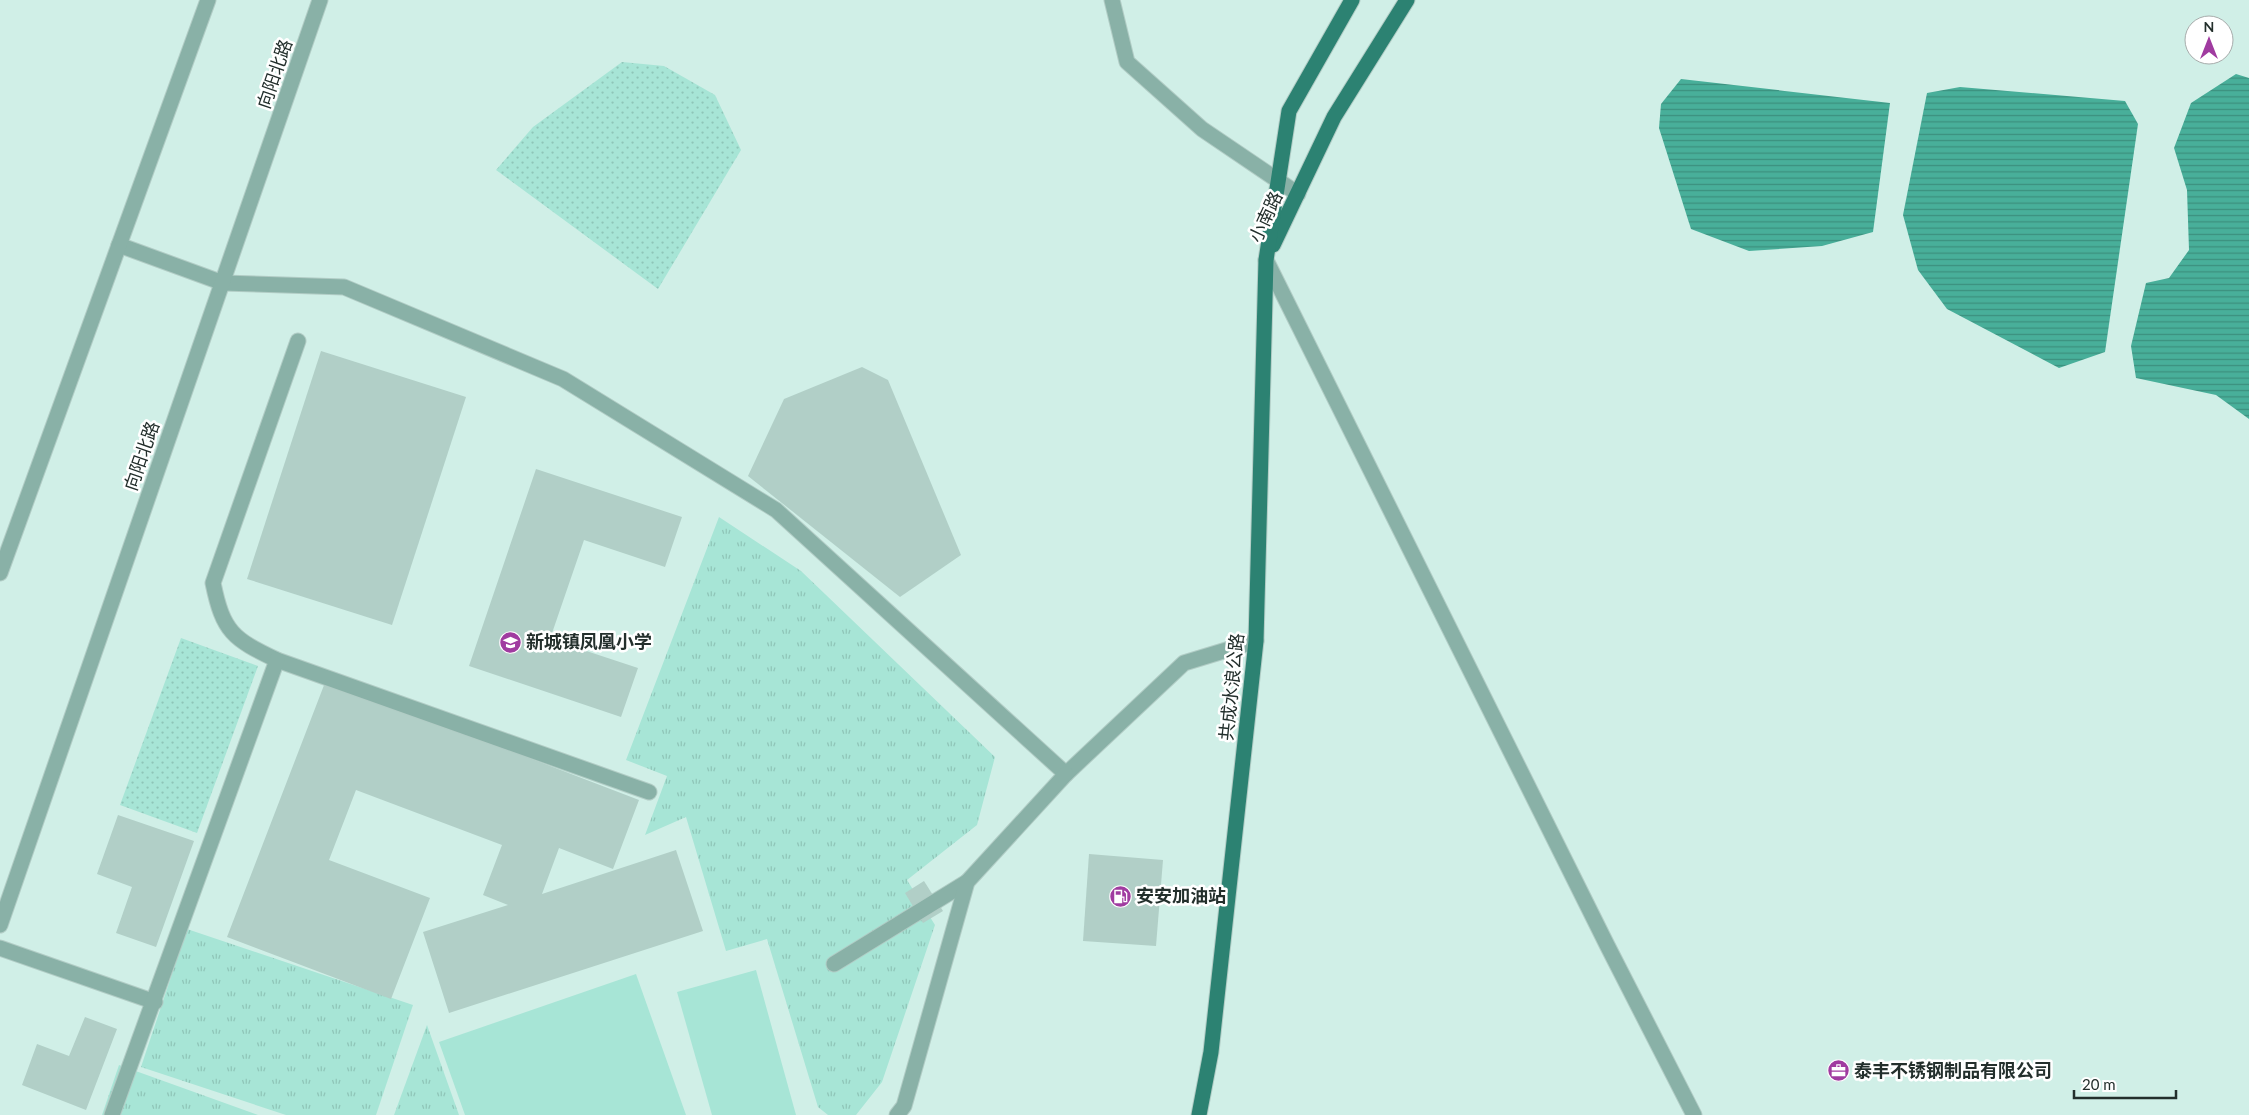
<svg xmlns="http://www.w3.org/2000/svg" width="2249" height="1115" viewBox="0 0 2249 1115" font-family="Lato,'Noto Sans SC',sans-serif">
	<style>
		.grass { fill: url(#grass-dots) }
		.park { fill: url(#park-tufts) }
		.pitch { fill: #a7e5d6 }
		.water { fill: url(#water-rules) }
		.building { fill: #b1cfc7 }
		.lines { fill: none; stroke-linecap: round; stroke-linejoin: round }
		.minor-casing { stroke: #b1ccc5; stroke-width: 17 }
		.major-casing { stroke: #b1ccc5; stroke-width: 17 }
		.minor { stroke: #89b1a7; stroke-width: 15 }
		.major { stroke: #2c8272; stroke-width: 15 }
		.labels { text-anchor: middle; stroke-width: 5; stroke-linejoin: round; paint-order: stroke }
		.street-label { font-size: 18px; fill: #232f2c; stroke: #fff }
		.poi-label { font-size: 18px; font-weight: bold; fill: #232f2c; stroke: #fff; text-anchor: start }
	</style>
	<defs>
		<pattern id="grass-dots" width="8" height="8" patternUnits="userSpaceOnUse" patternTransform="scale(1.25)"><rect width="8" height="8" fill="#a7e5d6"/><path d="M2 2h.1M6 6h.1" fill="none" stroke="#8fc5b8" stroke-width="1.8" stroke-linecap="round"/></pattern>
		<pattern id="park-tufts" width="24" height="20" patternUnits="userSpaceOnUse" patternTransform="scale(1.25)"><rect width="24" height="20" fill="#a7e5d6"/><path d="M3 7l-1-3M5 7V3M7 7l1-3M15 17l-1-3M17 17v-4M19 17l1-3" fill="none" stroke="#8fc5b8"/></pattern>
		<pattern id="water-rules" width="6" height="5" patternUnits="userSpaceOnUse" patternTransform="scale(1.25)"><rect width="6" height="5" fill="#48af9a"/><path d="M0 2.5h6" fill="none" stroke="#3c8f7e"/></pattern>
	</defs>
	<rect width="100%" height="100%" fill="#d0efe7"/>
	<!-- grass -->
	<g class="grass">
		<path d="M622 62 664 66 715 95 741 150 658 289 496 170 533 127Z"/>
		<path d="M181 638 258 666 197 833 120 805Z"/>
	</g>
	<!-- park -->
	<g class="park">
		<path d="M719 517 801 571 995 757 977 825 907 880 935 925 882 1082 856 1115H828L818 1107 767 939 726 951 686 817 645 835 667 776 626 760Z"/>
		<path d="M187 929 413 1005 376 1115H286L141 1067Z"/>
		<path d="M427 1025 459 1115H394Z"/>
		<path d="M119 1065 258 1115H102Z"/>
	</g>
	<!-- pitch -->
	<g class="pitch">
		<path d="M756 970 796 1115H712L677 992Z"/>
		<path d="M636 974 686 1115H465L439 1042Z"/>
	</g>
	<!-- water -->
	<g class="water">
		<path d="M2236 74 2249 78V419L2216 395 2136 378 2131 346 2146 283 2169 278 2189 250 2187 190 2174 148 2191 103Z"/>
		<path d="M1681 79 1890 103 1873 232 1822 246 1749 251 1691 229 1659 128 1661 104Z"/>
		<path d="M1960 87 2125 101 2138 124 2105 352 2059 368 1947 309 1918 270 1903 215 1927 93Z"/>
	</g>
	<!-- building -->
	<g class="building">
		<path d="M321 351 466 397 392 625 247 579Z"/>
		<path d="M862 367 888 380 961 555 900 597 748 476 784 399Z"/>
		<path d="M536 469 682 517 665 567 584 540 550 639 638 668 621 717 469 666Z"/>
		<path d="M326 680 639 800 613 869 559 848 542 894 676 850 703 931 449 1013 423 932 508 905 483 895 502 845 356 790 329 860 430 898 391 999 227 937Z"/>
		<path d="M118 815 194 841 156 947 116 933 132 887 97 874Z"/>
		<path d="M1089 854 1163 860 1156 946 1083 941Z"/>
		<path d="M924 881 943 911 923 923 905 893Z"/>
		<path d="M85 1017 117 1029 86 1110 22 1085 37 1044 69 1056Z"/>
	</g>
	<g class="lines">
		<defs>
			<g id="minor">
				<path d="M1112 0 1127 62 1202 129 1298 194"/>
				<path d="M119 245 223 283 344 287 563 379 776 510 1066 774 1184 663 1256 641"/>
				<path d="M1266 260 1607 945 1694 1115"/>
				<path d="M298 341 213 583C223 632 233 639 277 660L649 792"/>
				<path d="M0 573 208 0"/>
				<path d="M0 925 320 0"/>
				<path d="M0 948 155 1002"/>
				<path d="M834 964 967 882"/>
				<path d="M112 1115 277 660"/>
				<path d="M897 1115 904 1106 967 882 1066 774"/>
			</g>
			<g id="major">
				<path d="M1273 245 1334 117 1407 0"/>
				<path d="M1199 1115 1211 1052 1256 641 1266 260 1289 111 1352 0"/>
			</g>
		</defs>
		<!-- minor casing -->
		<use href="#minor" class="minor-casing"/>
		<!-- major casing -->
		<use href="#major" class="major-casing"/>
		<!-- minor -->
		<use href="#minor" class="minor"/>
		<!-- major -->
		<use href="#major" class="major"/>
	</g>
	<!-- icons -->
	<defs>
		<symbol id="school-disc" viewBox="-11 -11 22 22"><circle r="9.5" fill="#a03ba0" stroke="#fff"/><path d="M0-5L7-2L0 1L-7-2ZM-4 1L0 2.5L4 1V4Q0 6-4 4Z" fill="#fff"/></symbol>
		<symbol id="fuel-disc" viewBox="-11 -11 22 22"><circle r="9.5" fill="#a03ba0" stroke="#fff"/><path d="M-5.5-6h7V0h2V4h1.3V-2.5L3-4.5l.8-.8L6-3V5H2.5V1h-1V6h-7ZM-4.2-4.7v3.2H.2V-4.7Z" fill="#fff"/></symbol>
		<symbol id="office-disc" viewBox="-11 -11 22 22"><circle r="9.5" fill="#a03ba0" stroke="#fff"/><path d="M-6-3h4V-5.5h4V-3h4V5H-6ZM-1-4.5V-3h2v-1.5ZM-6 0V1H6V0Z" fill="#fff"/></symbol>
	</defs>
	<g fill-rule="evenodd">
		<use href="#school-disc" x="498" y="630" width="25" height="25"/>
		<use href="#fuel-disc" x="1108" y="884" width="25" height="25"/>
		<use href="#office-disc" x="1826" y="1058" width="25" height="25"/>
	</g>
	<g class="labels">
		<!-- street labels -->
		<g class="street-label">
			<text transform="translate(275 74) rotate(-71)" y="6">向阳北路</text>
			<text transform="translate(1266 217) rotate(-65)" y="6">小南路</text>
			<text transform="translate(142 456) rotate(-71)" y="6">向阳北路</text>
			<text transform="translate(1232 687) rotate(-84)" y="6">共成水浪公路</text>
		</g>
		<!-- poi labels -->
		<g class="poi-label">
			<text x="526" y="648">新城镇凤凰小学</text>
			<text x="1136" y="902">安安加油站</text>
			<text x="1854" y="1077">泰丰不锈钢制品有限公司</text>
		</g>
	</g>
	<!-- north arrow -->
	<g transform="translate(2209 40)"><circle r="24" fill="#ffffff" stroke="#a7acab"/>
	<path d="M0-4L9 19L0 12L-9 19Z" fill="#a03ba0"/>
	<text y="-8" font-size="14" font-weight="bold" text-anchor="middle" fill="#232f2c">N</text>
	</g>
	<!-- scale -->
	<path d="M2074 1090v8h102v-8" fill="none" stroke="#232f2c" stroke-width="2.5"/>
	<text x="2082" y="1090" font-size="15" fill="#232f2c" stroke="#ffffff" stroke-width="4" paint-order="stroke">20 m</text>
</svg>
